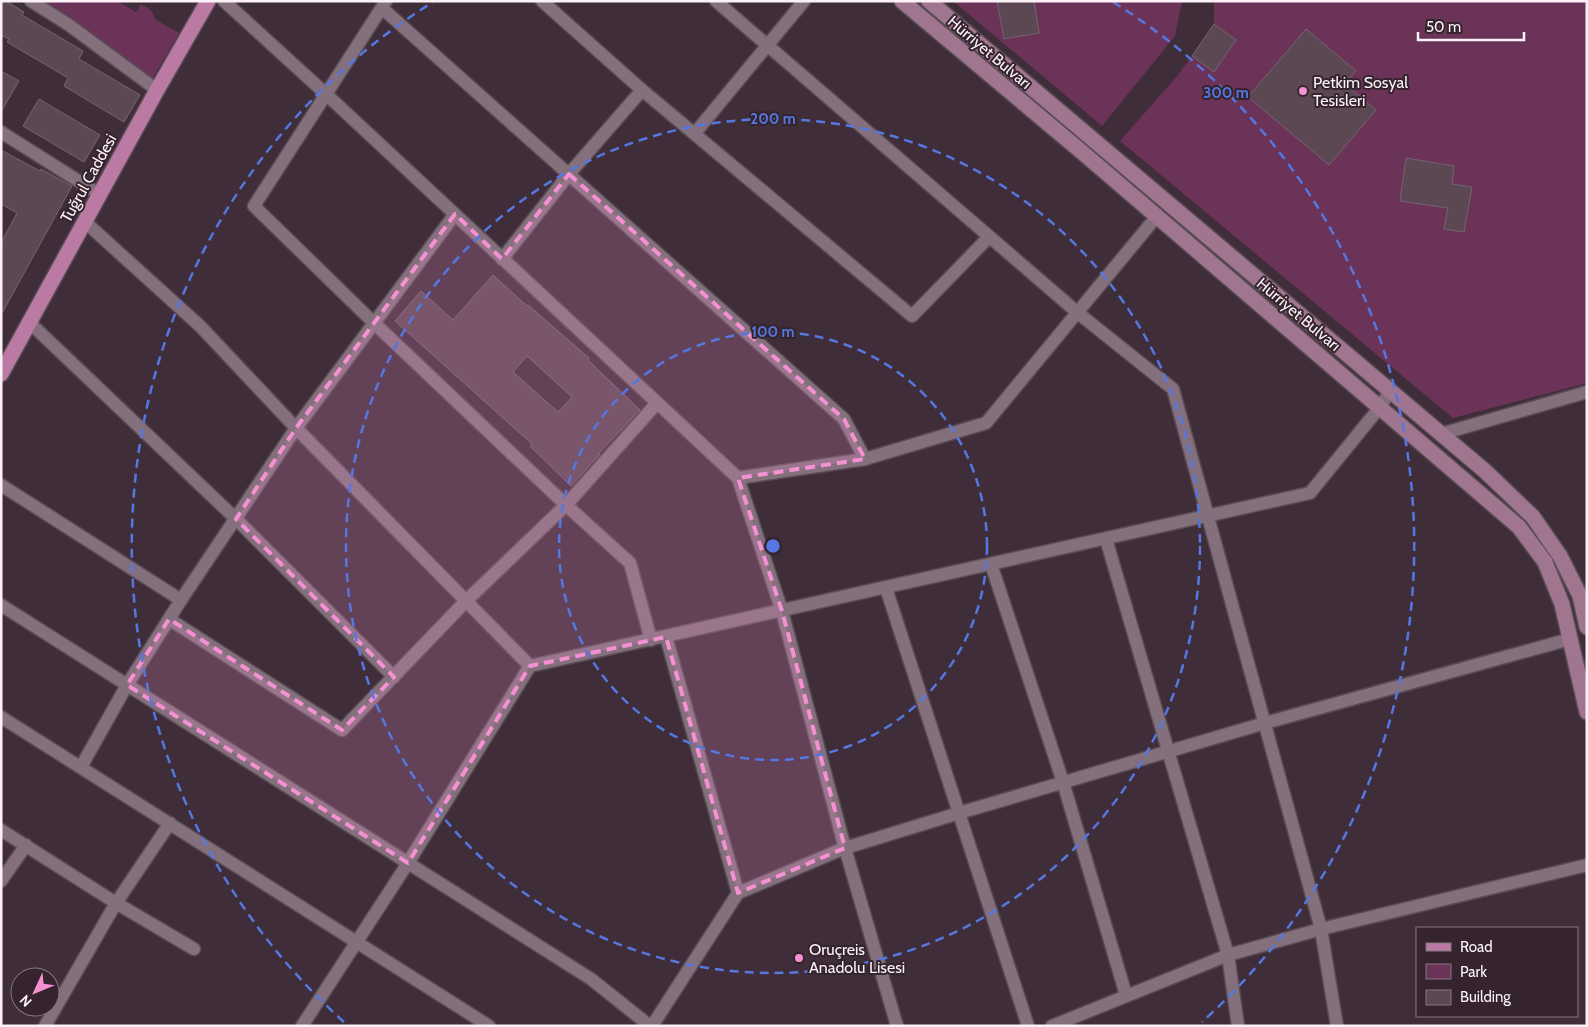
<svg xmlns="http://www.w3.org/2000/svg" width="1588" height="1027" viewBox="0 0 1588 1027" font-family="Cabin,sans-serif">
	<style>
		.green { fill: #6b3358 }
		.building { fill: #5b4853; stroke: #77636f; fill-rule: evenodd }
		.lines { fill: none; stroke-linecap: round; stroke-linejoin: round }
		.street-casing { stroke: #594b54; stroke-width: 15 }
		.secondary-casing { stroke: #594b54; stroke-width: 18 }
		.primary-casing { stroke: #594b54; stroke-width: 18 }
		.street { stroke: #84707c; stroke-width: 12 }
		.secondary { stroke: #9f7590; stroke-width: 15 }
		.primary { stroke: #ba7aa4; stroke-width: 15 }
		.marked { fill: #f591d2; fill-opacity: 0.2; stroke: #f591d2; stroke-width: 4; stroke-dasharray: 10 6; stroke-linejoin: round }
		.ring { fill: none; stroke: #5577e0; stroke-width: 2.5; stroke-dasharray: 9 6 }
		.poi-dot { fill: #f591d2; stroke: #35242e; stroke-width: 2 }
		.labels { text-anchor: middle; stroke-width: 4; stroke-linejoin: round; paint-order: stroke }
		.street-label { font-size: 16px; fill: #fcf1f7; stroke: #35242e }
		.poi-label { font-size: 16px; fill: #fcf1f7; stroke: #35242e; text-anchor: start }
		.centre { fill: #5577e0; stroke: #35242e; stroke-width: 2.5 }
		.ring-label { font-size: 15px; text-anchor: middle; font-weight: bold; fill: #5577e0; stroke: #35242e; stroke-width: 4; stroke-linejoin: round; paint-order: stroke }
	</style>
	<rect width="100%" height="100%" fill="#3f2e39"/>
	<!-- green -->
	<g class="green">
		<path d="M31 1H117L136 12 141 4 151 10 156 20 179 33 149 84Z"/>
		<path d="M953 1H1182L1175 36 1102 126Z"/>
		<path d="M1214 1H1587V383L1453 418 1120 141 1178 75 1214 25Z"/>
	</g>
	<!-- building -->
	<g class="building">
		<path d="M1 1H6L24 12 22 15 83 51 79 59 140 95 124 122 64 86 68 78 7 42 9 39 1 35Z"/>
		<path d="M997 1H1034L1039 33 1004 39Z"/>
		<path d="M1214 24 1236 40 1214 72 1192 56Z"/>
		<path d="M1306 29 1356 71 1345 84 1376 110 1329 165 1248 97Z"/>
		<path d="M1 71 19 81 1 112Z"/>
		<path d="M39 99 100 135 84 162 23 126Z"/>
		<path d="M1 150 40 171 41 169 72 186 1 315V243L17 213 1 204Z"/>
		<path d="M1406 158 1454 166 1452 184 1472 187 1464 232 1444 229 1448 208 1400 201Z"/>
		<path d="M493 275 527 306 528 305 589 358 588 360 640 410 599 453 600 454 571 486 530 446 532 444 395 321 421 291 453 320ZM527 356 572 397 558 412 513 372Z"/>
	</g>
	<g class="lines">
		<defs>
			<g id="street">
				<path d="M31 1 69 25 157 90"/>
				<path d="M224 1 327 95 738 478 782 611 845 848 897 1026"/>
				<path d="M386 1 254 206 374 323 566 505 630 563 651 640"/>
				<path d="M542 1 642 90 912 316 989 237"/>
				<path d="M716 1 1078 313 1173 389 1321 929 1337 1026"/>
				<path d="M383 9 844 419 865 459"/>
				<path d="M1 132 99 194"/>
				<path d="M695 133 804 1"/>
				<path d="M84 221 200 326 296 428 530 666 1310 493 1380 407 1390 391"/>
				<path d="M502 259 569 174 642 90"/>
				<path d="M29 322 236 519 394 677"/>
				<path d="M1441 434 1587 392"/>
				<path d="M738 478 865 459 986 423 1157 216"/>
				<path d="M1 485 181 600"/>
				<path d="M1106 539 1228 955 1238 1026"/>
				<path d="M991 564 1063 782 1126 995"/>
				<path d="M886 588 1028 1026"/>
				<path d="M1 605 591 979 650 1026"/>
				<path d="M169 619 342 730 466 601 566 505 657 403"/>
				<path d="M666 637 738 893"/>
				<path d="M1 717 489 1026"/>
				<path d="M81 767 127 685 181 600 296 428 455 214"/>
				<path d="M1 830 116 903 194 949"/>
				<path d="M1 881 26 845"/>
				<path d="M45 1026 116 903 170 823"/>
				<path d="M302 1026 408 863 530 666"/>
				<path d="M652 1026 738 893 845 848 959 813 1265 723 1570 639"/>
				<path d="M1052 1026 1228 955 1321 929 1587 865"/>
			</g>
			<g id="secondary">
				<path d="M902 1 1082 152 1519 527 1545 562 1562 604 1587 712"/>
				<path d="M929 1 1485 471 1533 517 1560 556 1580 596 1587 627"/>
			</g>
			<path id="primary" d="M1 374 157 90 208 1"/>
		</defs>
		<!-- street casing -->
		<use href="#street" class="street-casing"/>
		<!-- secondary casing -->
		<use href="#secondary" class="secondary-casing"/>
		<!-- primary casing -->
		<use href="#primary" class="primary-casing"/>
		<!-- street -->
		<use href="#street" class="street"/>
		<!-- secondary -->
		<use href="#secondary" class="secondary"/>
		<!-- primary -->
		<use href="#primary" class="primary"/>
	</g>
	<!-- marked area -->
	<path class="marked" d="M569 174 844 419 865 459 738 478 782 611 845 848 738 893 666 637 530 666 408 863 127 685 169 619 342 730 394 677 236 519 296 428 455 214 502 259Z"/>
	<!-- distance rings -->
	<g class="ring">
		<circle cx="773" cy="546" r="214"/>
		<circle cx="773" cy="546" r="427"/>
		<path d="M344 1022A641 641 0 0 1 433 2M1113 2A641 641 0 0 1 1202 1022"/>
	</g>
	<!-- markers -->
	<g class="poi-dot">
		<circle cx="1303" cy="91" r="5"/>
		<circle cx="799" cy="958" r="5"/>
	</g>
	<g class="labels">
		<!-- street labels -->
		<g class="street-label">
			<text transform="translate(990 52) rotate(40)" y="6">Hürriyet Bulvarı</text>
			<text transform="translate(88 178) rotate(-61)" y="6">Tuğrul Caddesi</text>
			<text transform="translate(1299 314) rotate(40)" y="6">Hürriyet Bulvarı</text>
		</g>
		<!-- poi labels -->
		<g class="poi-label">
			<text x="1313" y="88">Petkim Sosyal<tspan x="1313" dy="18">Tesisleri</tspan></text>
			<text x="809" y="955">Oruçreis<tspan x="809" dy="18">Anadolu Lisesi</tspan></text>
		</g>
	</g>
	<circle cx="773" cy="546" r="8" class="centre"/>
	<g class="ring-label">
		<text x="1226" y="98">300 m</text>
		<text x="773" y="124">200 m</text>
		<text x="773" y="337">100 m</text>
	</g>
	<!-- border -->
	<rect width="1588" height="1027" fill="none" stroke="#fcf1f7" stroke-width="5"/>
	<!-- legend -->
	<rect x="1416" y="927" width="162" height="90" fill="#35242e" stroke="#85767e"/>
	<rect x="1426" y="943" width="25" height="8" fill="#ba7aa4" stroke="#85767e"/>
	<text x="1460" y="952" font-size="15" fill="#fcf1f7">Road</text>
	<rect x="1426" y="964" width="25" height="15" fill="#6b3358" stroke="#85767e"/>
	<text x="1460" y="977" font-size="15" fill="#fcf1f7">Park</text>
	<rect x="1426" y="990" width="25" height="15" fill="#5b4853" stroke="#85767e"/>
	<text x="1460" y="1002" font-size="15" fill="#fcf1f7">Building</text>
	<!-- north arrow -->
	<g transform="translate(35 992) rotate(226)"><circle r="24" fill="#35242e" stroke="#85767e"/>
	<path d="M0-4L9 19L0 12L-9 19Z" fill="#f591d2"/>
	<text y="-8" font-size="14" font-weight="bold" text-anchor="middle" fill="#fcf1f7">N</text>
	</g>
	<!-- scale -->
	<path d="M1418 32v8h106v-8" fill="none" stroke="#fcf1f7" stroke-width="2.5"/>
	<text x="1426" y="32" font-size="15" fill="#fcf1f7" stroke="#35242e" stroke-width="4" paint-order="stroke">50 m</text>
</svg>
